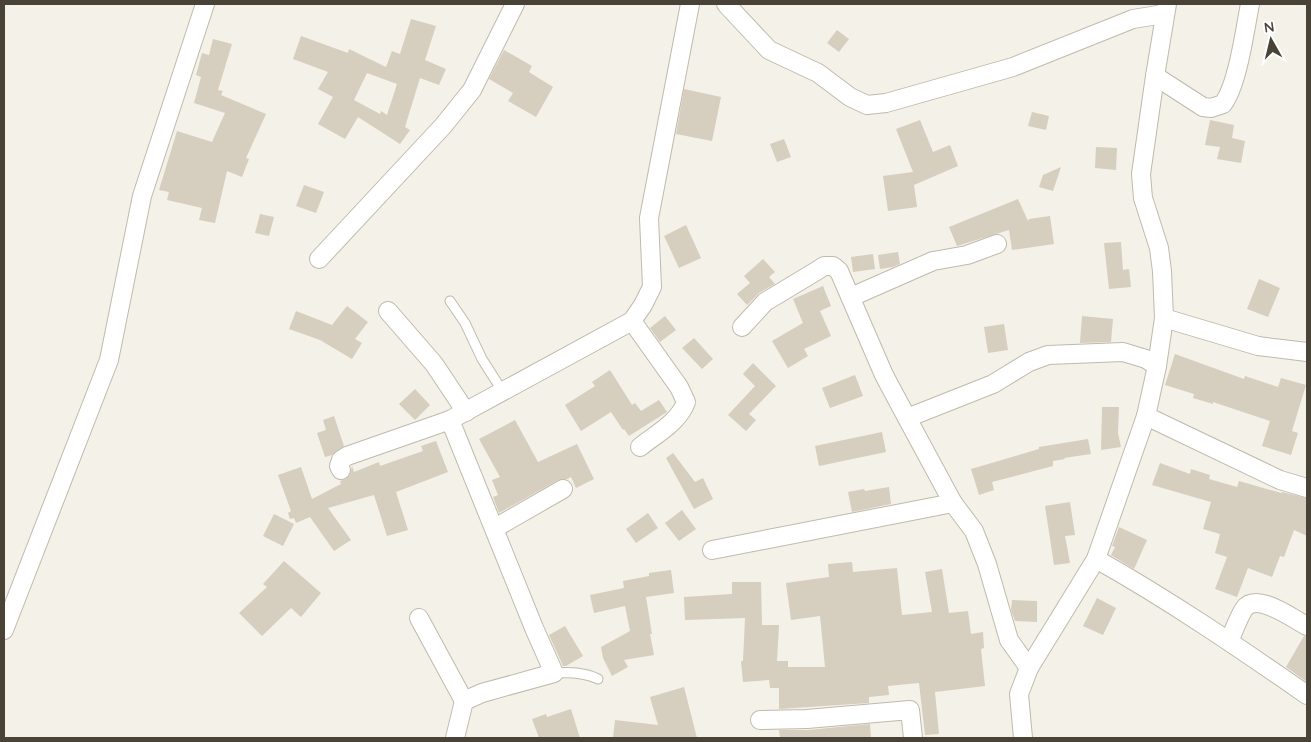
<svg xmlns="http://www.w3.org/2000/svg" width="1311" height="742" viewBox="0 0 1311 742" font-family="Quicksand,sans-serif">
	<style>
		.building { fill: #d6cebe; fill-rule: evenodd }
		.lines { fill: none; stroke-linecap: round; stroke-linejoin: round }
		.lane-casing { stroke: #c0baab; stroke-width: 11 }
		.street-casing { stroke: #c0baab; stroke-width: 20 }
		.lane { stroke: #fff; stroke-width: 9 }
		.street { stroke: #fff; stroke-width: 18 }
	</style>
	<rect width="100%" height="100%" fill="#f4f1e9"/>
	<!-- building -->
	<g class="building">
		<path d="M411 19 436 26 425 60 446 69 439 85 420 78 405 127 410 130 400 144 358 117 345 139 318 124 333 97 318 89 328 72 293 59 301 36 348 53 349 49 386 67 392 51 400 54ZM367 73 397 84 387 115 381 111 380 114 354 100Z"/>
		<path d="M837 30 849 39 839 52 827 43Z"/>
		<path d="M213 39 232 44 218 90 223 91 221 95 266 114 246 158 249 159 242 177 227 171 215 223 199 220 202 208 167 200 169 192 159 190 177 131 212 142 225 113 194 103 201 77 196 75 202 53 209 55Z"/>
		<path d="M504 50 532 66 529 72 553 87 536 117 508 101 513 93 489 79Z"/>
		<path d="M684 89 721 97 712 141 676 134Z"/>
		<path d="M1032 112 1049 116 1046 130 1028 126Z"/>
		<path d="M920 120 933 152 950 145 958 166 914 185 917 207 888 211 883 176 913 172 896 129Z"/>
		<path d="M1210 120 1234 125 1232 138 1245 141 1241 163 1217 159 1220 147 1205 145Z"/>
		<path d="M784 139 791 157 777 162 770 144Z"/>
		<path d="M1096 147 1117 148 1116 170 1095 168Z"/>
		<path d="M1061 167 1053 191 1039 187 1043 175Z"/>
		<path d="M304 185 324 192 316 213 296 206Z"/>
		<path d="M1018 199 1028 221 1029 219 1050 216 1054 244 1012 250 1009 230 957 246 949 227Z"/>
		<path d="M260 214 274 217 269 236 255 233Z"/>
		<path d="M686 225 701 258 679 268 664 236Z"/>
		<path d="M1121 242 1123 270 1129 269 1131 287 1109 289 1104 243Z"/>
		<path d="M898 252 900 264 893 267 880 269 878 255Z"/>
		<path d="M873 254 875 269 853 272 851 257Z"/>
		<path d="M763 259 775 272 769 277 775 284 759 293 747 305 737 294 750 283 744 276Z"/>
		<path d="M1259 279 1280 288 1268 317 1247 309Z"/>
		<path d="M823 286 831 306 820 311 831 336 804 349 808 356 788 368 772 341 803 323 793 299Z"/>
		<path d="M347 306 368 322 355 339 362 343 352 359 320 340 289 329 296 311 332 325Z"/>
		<path d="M665 316 676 330 660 342 650 328Z"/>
		<path d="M1082 316 1113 319 1111 342 1080 343Z"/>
		<path d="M1004 324 1008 350 988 353 984 327Z"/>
		<path d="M694 338 713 359 702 369 682 348Z"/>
		<path d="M1175 354 1244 379 1245 376 1278 387 1281 378 1306 385 1292 431 1298 433 1291 455 1262 446 1270 421 1213 402V404L1193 398 1194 394 1165 385Z"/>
		<path d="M753 363 776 386 749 414 756 420 746 431 728 415 755 386 743 374Z"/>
		<path d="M610 370 632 405 635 403 641 411 659 400 667 412 629 436 624 429 623 430 611 412 581 431 565 405 595 386 592 382Z"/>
		<path d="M855 375 863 396 830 408 822 388Z"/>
		<path d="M415 389 430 405 415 420 399 404Z"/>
		<path d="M1102 407H1119L1118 433 1121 447 1101 450Z"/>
		<path d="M334 416 344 446 332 455 325 457 317 433 326 430 323 420Z"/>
		<path d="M515 420 538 462 577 444 594 479 576 488 571 477 567 479 558 480 499 513 493 497 498 495 492 480 500 477 479 439Z"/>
		<path d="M882 432 886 452 819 466 815 446Z"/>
		<path d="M1088 439 1091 454 1064 458 1065 459 1053 461V466L992 482 994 490 979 495 971 469 1039 449V447Z"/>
		<path d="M436 441 448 472 396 492 408 530 387 536 374 495 328 508 351 540 334 551 310 517 296 523 294 518 290 519 288 513 291 511 278 475 301 467 312 499 341 484 340 481 346 479 350 475 352 466 354 472 379 462 380 466 423 451 421 446Z"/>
		<path d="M673 453 695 482 703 478 713 499 694 509 666 458Z"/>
		<path d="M1160 463 1190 474 1191 469 1210 475 1209 479 1237 487 1239 481 1281 493 1282 492 1307 498V536L1294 530 1284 557 1280 556 1272 577 1248 568 1237 597 1215 589 1227 557 1215 553 1220 534 1203 529 1211 502 1152 485Z"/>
		<path d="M889 487 891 504 852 512 848 492 864 489 865 491Z"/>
		<path d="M1070 502 1075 535 1065 536 1070 563 1054 565 1045 506Z"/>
		<path d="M682 510 696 529 679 541 665 523Z"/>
		<path d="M648 513 658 528 636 543 626 529Z"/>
		<path d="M274 514 294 524 283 546 263 536Z"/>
		<path d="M1119 527 1147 540 1134 569 1111 555 1115 547 1112 546Z"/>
		<path d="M284 561 321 593 301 617 291 608 262 636 239 613 267 587 263 584Z"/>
		<path d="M852 562 853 572 897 568 902 615 932 612 925 572 942 569 949 613 968 611 971 634 983 632 984 648 981 649 985 686 935 692 939 734 925 735 919 683 888 686 889 695 869 697V703L779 709V688H770L769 680 743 682 741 661H743L745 618 685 620 684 597 732 594V582H761L762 625H779L777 661H788V667H825L820 616 791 620 786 583 829 577 828 564Z"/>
		<path d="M671 570 674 593 646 597 652 634H650L654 655 624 660 628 667 612 676 603 658 601 647 630 631 625 606 594 613 590 595 624 588 623 581 649 576V573Z"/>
		<path d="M1097 598 1116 608 1103 635 1083 626Z"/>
		<path d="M1012 600 1037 601V622L1015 621 1011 610Z"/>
		<path d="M565 626 583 656 566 666H563L549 635Z"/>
		<path d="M1304 636 1307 637V682L1286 667Z"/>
		<path d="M684 687 697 738H613L615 720 658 725 650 697Z"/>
		<path d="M571 709 580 738H539L532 719 546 714 547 717Z"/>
		<path d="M870 724 871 738H780L779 730H808Z"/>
	</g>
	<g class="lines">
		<defs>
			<g id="lane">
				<path d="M450 301 465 323 482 359 503 392"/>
				<path d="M554 673C569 672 584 672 598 679"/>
			</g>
			<g id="street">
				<path d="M726 4 769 50 818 73 850 97 867 105 886 103 1013 67 1133 19 1164 14"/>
				<path d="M1155 76 1203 107 1211 108 1223 104C1238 84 1245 29 1250 4"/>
				<path d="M319 259 443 126 472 90 515 4"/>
				<path d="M851 297 933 261 967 255 997 244"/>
				<path d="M388 311 434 364 466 412"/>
				<path d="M1164 318 1258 346 1307 352"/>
				<path d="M632 321 679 387 686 402C679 422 656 434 640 447"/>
				<path d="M742 327 765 302 818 270 824 266H833L839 271 884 375 907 418 953 503 974 531 987 564 1009 640 1029 668"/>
				<path d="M1146 416 1280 480 1307 488"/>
				<path d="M907 418 993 384 1029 362 1048 355 1123 352 1146 359 1157 366"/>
				<path d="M341 470 339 466 341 460 347 456 450 420"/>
				<path d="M495 528 563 489"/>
				<path d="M712 550 953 503"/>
				<path d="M1096 559C1169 600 1238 647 1307 695"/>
				<path d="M419 618 464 701"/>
				<path d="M4 630 109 360 142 196 205 4"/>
				<path d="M1229 641C1234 631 1238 618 1244 609 1256 591 1293 619 1307 626"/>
				<path d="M760 720 807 719 910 710 913 738"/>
				<path d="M455 738 464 701 482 693 554 673 534 628 450 420 632 321 643 305 652 287 649 218 690 4"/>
				<path d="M1023 738 1019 694 1029 668 1096 559 1146 416 1157 366 1164 318 1162 271 1159 248 1143 198 1141 174 1155 76 1167 4"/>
			</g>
		</defs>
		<!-- lane casing -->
		<use href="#lane" class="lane-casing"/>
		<!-- street casing -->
		<use href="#street" class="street-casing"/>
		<!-- lane -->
		<use href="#lane" class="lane"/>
		<!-- street -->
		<use href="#street" class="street"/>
	</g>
	<!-- border -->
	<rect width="1311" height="742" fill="none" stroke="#484237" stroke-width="10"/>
	<!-- north arrow -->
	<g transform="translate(1271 40) rotate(352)" stroke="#ffffff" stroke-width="4" paint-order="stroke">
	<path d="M0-4L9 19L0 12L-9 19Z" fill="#484237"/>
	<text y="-8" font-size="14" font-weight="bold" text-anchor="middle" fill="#484237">N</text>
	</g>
</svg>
